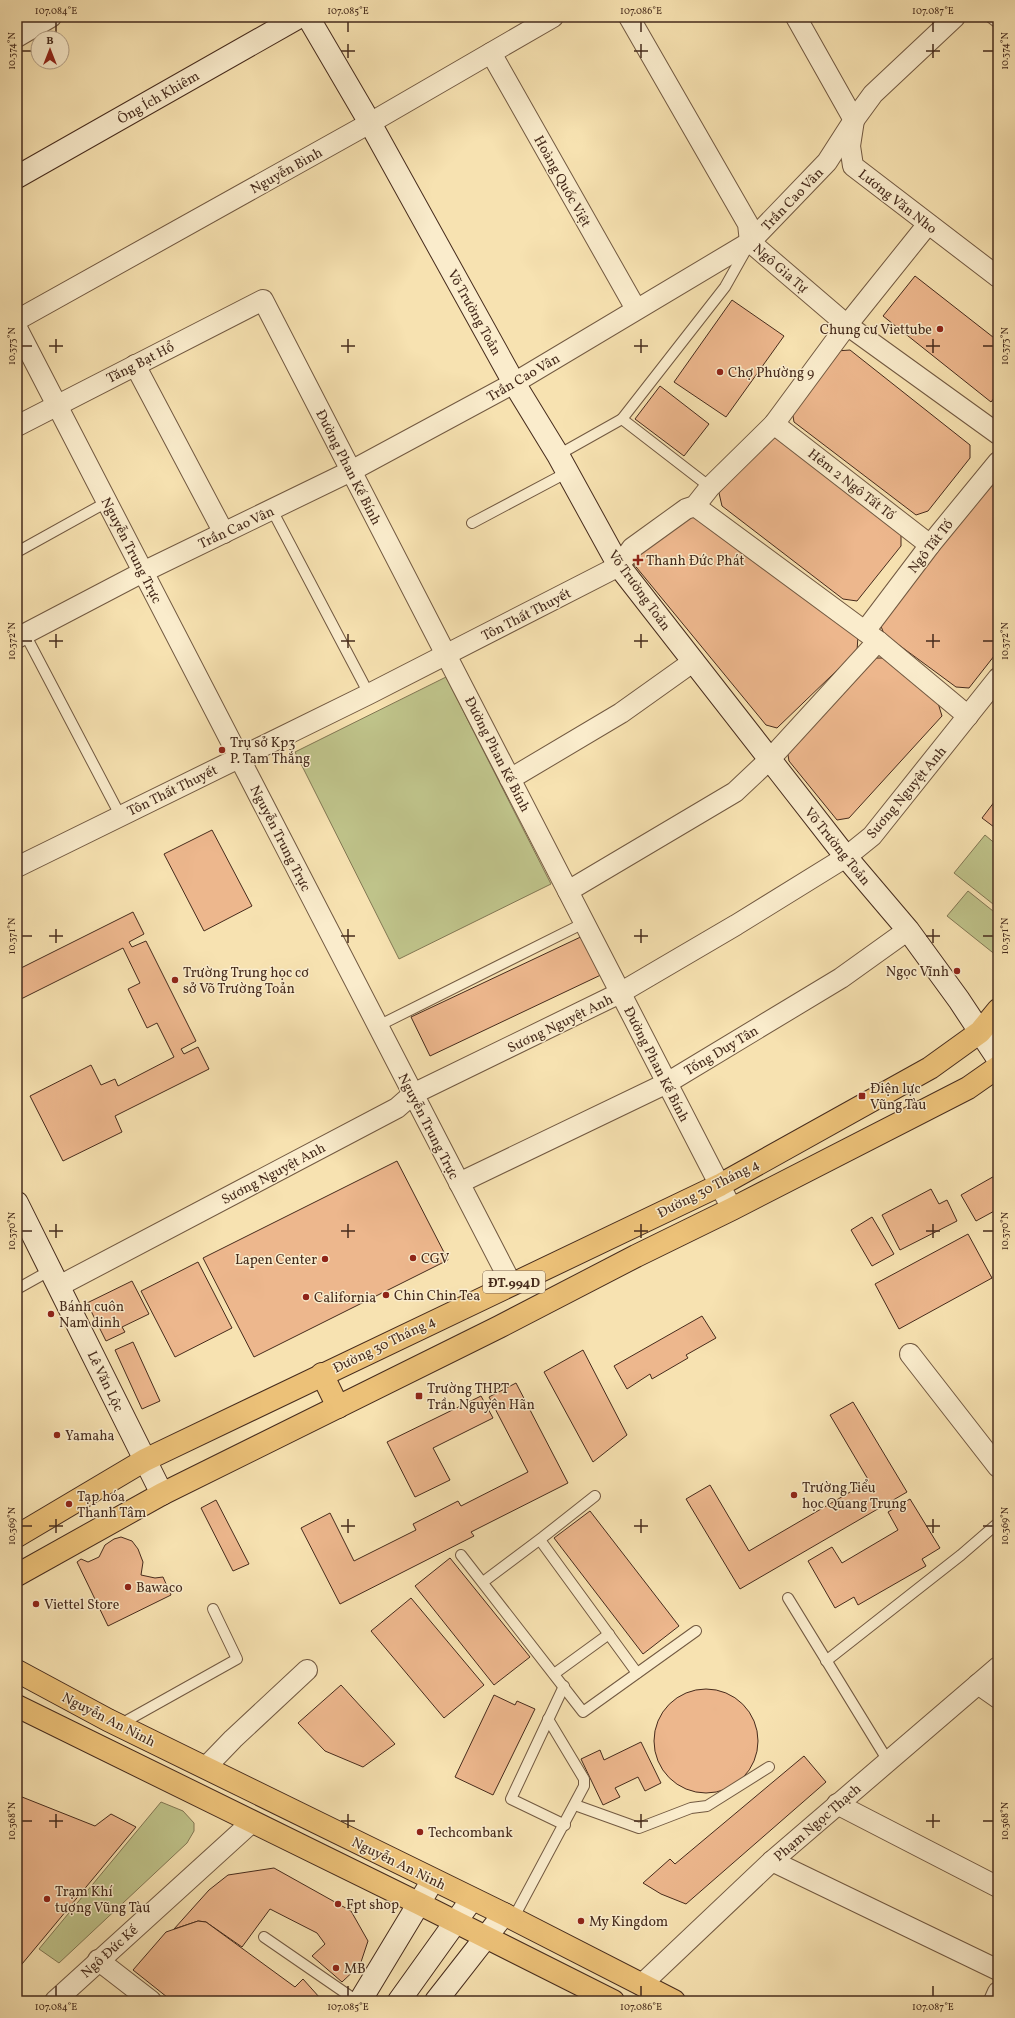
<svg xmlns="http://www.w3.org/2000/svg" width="1015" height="2018" viewBox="0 0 1015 2018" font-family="Vollkorn,serif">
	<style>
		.green { fill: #bfc38a; stroke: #827753 }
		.building { fill: #edb78d; stroke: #462b1c }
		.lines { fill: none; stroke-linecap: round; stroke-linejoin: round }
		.lane-casing { stroke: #725941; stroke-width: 12 }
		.street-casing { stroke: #725941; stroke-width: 22 }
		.secondary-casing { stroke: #462b1c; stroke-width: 24 }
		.primary-casing { stroke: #462b1c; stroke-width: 24 }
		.lane { stroke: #faeccc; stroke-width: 10 }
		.street { stroke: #faeccc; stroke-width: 20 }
		.secondary { stroke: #faeccc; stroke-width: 22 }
		.primary { stroke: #ecc178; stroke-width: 22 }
		.ticks { fill: none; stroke: #462b1c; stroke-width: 1.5 }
		.poi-dot { fill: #8f2418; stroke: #faeccc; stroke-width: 1.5 }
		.labels { text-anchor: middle; stroke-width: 3; stroke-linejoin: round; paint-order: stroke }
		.shield { fill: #faeccc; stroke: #7c6551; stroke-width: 1 }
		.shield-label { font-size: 13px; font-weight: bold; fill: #462b1c }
		.street-label { font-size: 14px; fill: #462b1c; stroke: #faeccc }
		.poi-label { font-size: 14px; fill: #462b1c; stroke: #faeccc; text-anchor: start }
		.neatline { fill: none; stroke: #462b1c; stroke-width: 1.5 }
		.ticks-label { font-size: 10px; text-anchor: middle; fill: #462b1c }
	</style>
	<rect width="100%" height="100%" fill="#f7e2b1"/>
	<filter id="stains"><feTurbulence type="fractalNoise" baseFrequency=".005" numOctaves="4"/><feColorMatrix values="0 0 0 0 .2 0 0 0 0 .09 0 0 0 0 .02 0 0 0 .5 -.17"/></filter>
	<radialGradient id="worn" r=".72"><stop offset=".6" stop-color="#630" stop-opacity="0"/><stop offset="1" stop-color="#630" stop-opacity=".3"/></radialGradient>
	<!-- green -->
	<g class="green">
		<path d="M446 677 551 884 399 959 295 752Z"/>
		<path d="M985 835 998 846V908L954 873Z"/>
		<path d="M968 891 998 915 997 956 947 916Z"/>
		<path d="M161 1802 183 1811 194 1823V1831L187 1843 59 1963 39 1949Z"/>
	</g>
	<!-- building -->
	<g class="building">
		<path d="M915 276 998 341V393L991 402 883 316Z"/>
		<path d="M732 300 784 336 726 417 674 382Z"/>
		<path d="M850 350 970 445V458L928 511 916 515 794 422 792 410 836 351Z"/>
		<path d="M660 386 709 424 684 456 635 419Z"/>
		<path d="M766 435 778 436 901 533V546L857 601 843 599 722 506 719 493Z"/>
		<path d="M990 476 998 483V651L969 688 956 687 884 634 879 621Z"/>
		<path d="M696 511 858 636 857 651 777 728 766 725 632 562 634 550Z"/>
		<path d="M872 658H883L938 703 942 716 849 818 837 820 789 761 787 749Z"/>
		<path d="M998 797V830L982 818Z"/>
		<path d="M212 830 252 906 204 931 164 854Z"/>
		<path d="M133 912 144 934 129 942 132 947 146 941 196 1041 181 1049 184 1054 198 1047 209 1069 115 1116 122 1132 63 1161 30 1096 91 1065 101 1085 115 1079 118 1086 174 1057 157 1023 147 1028 128 989 140 983 123 948 17 1001V970Z"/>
		<path d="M587 934 605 973 430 1056 411 1017Z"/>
		<path d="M397 1161 448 1260 254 1357 203 1258Z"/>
		<path d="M998 1174V1209L976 1221 961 1195Z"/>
		<path d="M931 1189 939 1204 947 1200 957 1221 900 1250 882 1215Z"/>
		<path d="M872 1217 894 1254 872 1266 851 1230Z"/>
		<path d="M968 1234 992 1278 899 1329 875 1284Z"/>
		<path d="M198 1262 232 1328 175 1357 141 1291Z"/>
		<path d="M132 1281 149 1314 122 1327 125 1332 106 1341 87 1303Z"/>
		<path d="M702 1316 716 1338 686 1355 688 1358 652 1379 650 1374 627 1389 614 1366Z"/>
		<path d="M133 1342 160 1401 142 1409 115 1350Z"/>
		<path d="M583 1350 627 1435 593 1462 544 1372Z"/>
		<path d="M516 1383 568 1483 471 1532 474 1536 340 1604 301 1528 330 1513 354 1561 416 1530 413 1524 458 1501 461 1506 528 1472 489 1397Z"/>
		<path d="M481 1396 493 1418 433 1448 450 1480 415 1497 387 1442Z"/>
		<path d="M853 1402 907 1492 740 1589 686 1499 710 1485 749 1551 869 1481 830 1415Z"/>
		<path d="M910 1499 940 1548 922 1559 926 1566 858 1605 854 1597 835 1608 808 1561 832 1547 842 1563 898 1530 888 1512Z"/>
		<path d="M216 1500 249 1564 233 1571 201 1508Z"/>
		<path d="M590 1511 679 1626 643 1654 554 1538Z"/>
		<path d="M121 1537 132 1541 138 1549 143 1562 141 1575 155 1578 163 1577 171 1595 108 1626 77 1562 81 1559 88 1562 99 1557 105 1545 114 1539Z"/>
		<path d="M450 1558 530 1657 494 1685 415 1586Z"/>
		<path d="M411 1598 484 1685 444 1718 371 1631Z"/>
		<path d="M341 1685 395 1744 363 1767 325 1751 298 1723Z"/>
		<circle cx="706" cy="1741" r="52"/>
		<path d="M494 1695 515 1705 517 1701 535 1709 493 1795 455 1777Z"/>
		<path d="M641 1742 661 1783 645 1791 638 1777 615 1788 620 1797 603 1805 581 1759 600 1750 604 1760Z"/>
		<path d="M804 1756 826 1782 686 1904 661 1894 643 1883 670 1859 675 1864Z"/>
		<path d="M17 1795 95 1826 111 1814 136 1827 17 1970Z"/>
		<path d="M274 1868 351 1911 368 1941 360 1965 342 1982 312 1956 325 1944 317 1933 270 1909 242 1947 206 1922 198 1921 174 1929 209 1890 228 1875Z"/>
		<path d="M198 1921 206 1922 295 1987 303 1979 320 1998 318 2001H172L133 1970 166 1932Z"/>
	</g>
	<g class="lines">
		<defs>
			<g id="lane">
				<path d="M990 17 998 23"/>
				<path d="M558 455 622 419"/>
				<path d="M710 487 622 419 725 287 747 248"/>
				<path d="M272 510 369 694"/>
				<path d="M472 523 568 472"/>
				<path d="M17 552 107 502"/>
				<path d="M25 634 120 815"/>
				<path d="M378 1026 584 923"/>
				<path d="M17 1289 51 1270"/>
				<path d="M540 1540 637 1673"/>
				<path d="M461 1555 583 1712 696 1631"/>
				<path d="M483 1582 543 1537 595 1496"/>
				<path d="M788 1598 888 1761"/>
				<path d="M826 1661 961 1555 998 1523"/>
				<path d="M554 1674 609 1634"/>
				<path d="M564 1686 511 1799 565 1825"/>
				<path d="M119 1725 237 1659 213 1609"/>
				<path d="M575 1805 639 1828 691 1808 707 1806 769 1767"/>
				<path d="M513 1919 584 1786V1779L548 1719"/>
				<path d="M264 1937 357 2001"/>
			</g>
			<g id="street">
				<path d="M629 17 748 224 750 242 847 325 998 434"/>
				<path d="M796 17 854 120 850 146 853 166 998 277"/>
				<path d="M17 37 51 17"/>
				<path d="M491 53 636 309"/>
				<path d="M17 320 370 123 553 17"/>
				<path d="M17 328 511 1283"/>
				<path d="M135 365 224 533"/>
				<path d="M774 424 930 545"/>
				<path d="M17 426 263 300 732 1209"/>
				<path d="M695 506 878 641 968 716"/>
				<path d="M865 631 930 545 998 462"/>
				<path d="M17 638 143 572 351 471 514 383 750 242 827 162 854 120 873 94 955 17"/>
				<path d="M510 779 621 713 694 661"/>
				<path d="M17 867 369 694 619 566 632 548 686 509 695 506 710 487 774 424 847 325 928 224"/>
				<path d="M568 891 735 792 770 759 878 641"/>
				<path d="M459 1183 667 1083 841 978 908 930"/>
				<path d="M59 1286 397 1108 413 1094 620 993 736 925 846 857 872 836 998 678"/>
				<path d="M910 1354 998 1467"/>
				<path d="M978 1684 998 1698"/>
				<path d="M206 1767 233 1739 307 1670"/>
				<path d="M837 1804 998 1887"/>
				<path d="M772 1861 998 1970"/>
				<path d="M98 1960 151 2001"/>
				<path d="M641 1985 772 1861 998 1667"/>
				<path d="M55 2001 252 1822"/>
				<path d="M994 2001 998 1992"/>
			</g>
			<g id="secondary">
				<path d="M308 17 370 123 514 383 558 455 619 566 846 857 908 930 959 1000 998 1059"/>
				<path d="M17 177 299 17"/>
				<path d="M17 1203 162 1494"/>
				<path d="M360 2001 433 1880"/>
				<path d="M399 2001 472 1899"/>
				<path d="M436 2001 504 1914"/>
			</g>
			<g id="primary">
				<path d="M322 1374 338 1407"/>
				<path d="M17 1536 145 1460 720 1185 930 1068 980 1032 998 1010"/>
				<path d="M17 1575 162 1494 499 1327 636 1256 732 1209 968 1088 998 1067"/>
				<path d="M17 1671 108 1720 504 1914 674 2001"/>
				<path d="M17 1706 420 1904 613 2001"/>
			</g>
		</defs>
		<!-- lane casing -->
		<use href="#lane" class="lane-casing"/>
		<!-- street casing -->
		<use href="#street" class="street-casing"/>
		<!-- secondary casing -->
		<use href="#secondary" class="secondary-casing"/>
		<!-- primary casing -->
		<use href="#primary" class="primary-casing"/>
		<!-- lane -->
		<use href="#lane" class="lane"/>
		<!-- street -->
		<use href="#street" class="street"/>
		<!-- secondary -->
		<use href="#secondary" class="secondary"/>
		<!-- primary -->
		<use href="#primary" class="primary"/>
	</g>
	<!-- ticks -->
	<path class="ticks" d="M56 22V32M348 22V32M641 22V32M933 22V32M348 44V58M641 44V58M933 44V58M22 51H32M341 51H355M634 51H648M926 51H940M983 51H993M56 339V353M348 339V353M641 339V353M933 339V353M22 346H32M49 346H63M341 346H355M634 346H648M926 346H940M983 346H993M56 634V648M348 634V648M641 634V648M933 634V648M22 641H32M49 641H63M341 641H355M634 641H648M926 641H940M983 641H993M56 929V943M348 929V943M641 929V943M933 929V943M22 936H32M49 936H63M341 936H355M634 936H648M926 936H940M983 936H993M56 1224V1238M348 1224V1238M641 1224V1238M933 1224V1238M22 1231H32M49 1231H63M341 1231H355M634 1231H648M926 1231H940M983 1231H993M56 1519V1533M348 1519V1533M641 1519V1533M933 1519V1533M22 1526H32M49 1526H63M341 1526H355M634 1526H648M926 1526H940M983 1526H993M56 1814V1828M348 1814V1828M641 1814V1828M933 1814V1828M22 1821H32M49 1821H63M341 1821H355M634 1821H648M926 1821H940M983 1821H993M56 1986V1996M348 1986V1996M641 1986V1996M933 1986V1996"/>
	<!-- markers -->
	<g class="poi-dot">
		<circle cx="940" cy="329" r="4"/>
		<circle cx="720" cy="372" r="4"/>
		<path d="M636 554h4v4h4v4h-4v4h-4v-4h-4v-4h4z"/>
		<circle cx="222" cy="750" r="4"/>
		<circle cx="957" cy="971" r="4"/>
		<circle cx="175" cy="980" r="4"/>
		<rect x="858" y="1092" width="8" height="8" rx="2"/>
		<circle cx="413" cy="1258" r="4"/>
		<circle cx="325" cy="1259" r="4"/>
		<circle cx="386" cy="1295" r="4"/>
		<circle cx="306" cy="1297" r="4"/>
		<circle cx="51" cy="1314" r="4"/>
		<rect x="415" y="1392" width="8" height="8" rx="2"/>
		<circle cx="57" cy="1435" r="4"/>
		<circle cx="794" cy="1495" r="4"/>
		<circle cx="69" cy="1504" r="4"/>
		<circle cx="128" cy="1587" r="4"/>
		<circle cx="36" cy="1604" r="4"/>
		<circle cx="420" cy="1832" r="4"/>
		<circle cx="47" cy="1899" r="4"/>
		<circle cx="338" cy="1904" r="4"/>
		<circle cx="581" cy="1921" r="4"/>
		<circle cx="336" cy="1968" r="4"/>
	</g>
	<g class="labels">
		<!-- shield labels -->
		<rect class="shield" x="483" y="1271" width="62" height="22" rx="3"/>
		<g class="shield-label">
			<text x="514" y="1287">ĐT.994D</text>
		</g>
		<!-- street labels -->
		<g class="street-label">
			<text transform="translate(158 97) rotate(-30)" y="5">Ông Ích Khiêm</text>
			<text transform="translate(286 170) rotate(-29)" y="5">Nguyễn Bình</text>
			<text transform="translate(563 181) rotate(61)" y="5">Hoàng Quốc Việt</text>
			<text transform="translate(792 199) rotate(-46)" y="5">Trần Cao Vân</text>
			<text transform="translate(898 201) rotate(38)" y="5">Lương Văn Nho</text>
			<text transform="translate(781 268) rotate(41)" y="5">Ngô Gia Tự</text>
			<text transform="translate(475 312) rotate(61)" y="5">Võ Trường Toản</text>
			<text transform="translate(140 362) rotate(-27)" y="5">Tăng Bạt Hổ</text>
			<text transform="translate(523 377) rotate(-30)" y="5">Trần Cao Vân</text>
			<text transform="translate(349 467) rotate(63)" y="5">Đường Phan Kế Bính</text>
			<text transform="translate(852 484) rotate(38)" y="5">Hẻm 2 Ngô Tất Tố</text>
			<text transform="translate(236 527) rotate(-25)" y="5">Trần Cao Vân</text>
			<text transform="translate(930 546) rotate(-52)" y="5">Ngô Tất Tố</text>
			<text transform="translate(132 550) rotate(63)" y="5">Nguyễn Trung Trực</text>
			<text transform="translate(640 590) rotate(54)" y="5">Võ Trường Toản</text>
			<text transform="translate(526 614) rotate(-27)" y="5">Tôn Thất Thuyết</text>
			<text transform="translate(498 754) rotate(63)" y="5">Đường Phan Kế Bính</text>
			<text transform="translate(172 790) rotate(-26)" y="5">Tôn Thất Thuyết</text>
			<text transform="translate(906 792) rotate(-50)" y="5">Sương Nguyệt Anh</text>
			<text transform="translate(281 838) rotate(63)" y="5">Nguyễn Trung Trực</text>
			<text transform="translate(838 846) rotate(51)" y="5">Võ Trường Toản</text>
			<text transform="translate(560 1023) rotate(-26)" y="5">Sương Nguyệt Anh</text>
			<text transform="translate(721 1050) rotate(-31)" y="5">Tống Duy Tân</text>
			<text transform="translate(657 1064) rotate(63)" y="5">Đường Phan Kế Bính</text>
			<text transform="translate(429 1126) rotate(63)" y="5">Nguyễn Trung Trực</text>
			<text transform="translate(273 1173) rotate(-28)" y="5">Sương Nguyệt Anh</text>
			<text transform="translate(708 1188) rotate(-27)" y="5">Đường 30 Tháng 4</text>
			<text transform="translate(384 1344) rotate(-26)" y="5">Đường 30 Tháng 4</text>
			<text transform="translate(106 1381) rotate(64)" y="5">Lê Văn Lộc</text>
			<text transform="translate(109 1719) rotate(27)" y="5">Nguyễn An Ninh</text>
			<text transform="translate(817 1822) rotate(-41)" y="5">Phạm Ngọc Thạch</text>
			<text transform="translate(399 1863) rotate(26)" y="5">Nguyễn An Ninh</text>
			<text transform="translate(109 1951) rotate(-42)" y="5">Ngô Đức Kế</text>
		</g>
		<!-- poi labels -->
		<g class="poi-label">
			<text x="932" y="334" text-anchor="end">Chung cư Viettube</text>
			<text x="728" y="377">Chợ Phường 9</text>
			<text x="646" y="565">Thanh Đức Phát</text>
			<text x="230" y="747">Trụ sở Kp3<tspan x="230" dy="16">P. Tam Thắng</tspan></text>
			<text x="949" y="976" text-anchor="end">Ngọc Vĩnh</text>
			<text x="183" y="977">Trường Trung học cơ<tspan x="183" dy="16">sở Võ Trường Toản</tspan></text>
			<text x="870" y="1093">Điện lực<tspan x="870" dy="16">Vũng Tàu</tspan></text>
			<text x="421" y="1263">CGV</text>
			<text x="317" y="1264" text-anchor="end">Lapen Center</text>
			<text x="394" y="1300">Chin Chin Tea</text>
			<text x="314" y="1302">California</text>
			<text x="59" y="1311">Bánh cuôn<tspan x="59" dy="16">Nam dinh</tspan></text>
			<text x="427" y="1393">Trường THPT<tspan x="427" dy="16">Trần Nguyên Hãn</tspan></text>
			<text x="65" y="1440">Yamaha</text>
			<text x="802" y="1492">Trường Tiểu<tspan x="802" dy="16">học Quang Trung</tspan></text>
			<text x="77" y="1501">Tạp hóa<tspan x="77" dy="16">Thanh Tâm</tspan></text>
			<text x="136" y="1592">Bawaco</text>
			<text x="44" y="1609">Viettel Store</text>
			<text x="428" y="1837">Techcombank</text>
			<text x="55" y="1896">Trạm Khí<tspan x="55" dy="16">tượng Vũng Tàu</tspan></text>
			<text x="346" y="1909">Fpt shop</text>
			<text x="589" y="1926">My Kingdom</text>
			<text x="344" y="1973">MB</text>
		</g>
	</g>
	<!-- margin -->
	<rect width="1015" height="2018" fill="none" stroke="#f7e2b1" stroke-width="44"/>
	<!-- north arrow -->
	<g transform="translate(50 50)"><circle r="19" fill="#faeccc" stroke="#b29f86"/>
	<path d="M0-3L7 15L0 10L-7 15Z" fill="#8f2418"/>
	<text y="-6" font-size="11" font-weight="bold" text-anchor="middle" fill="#462b1c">B</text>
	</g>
	<rect x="22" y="22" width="971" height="1974" class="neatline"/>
	<g class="ticks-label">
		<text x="56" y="14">107.084°E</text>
		<text x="348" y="14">107.085°E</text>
		<text x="641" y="14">107.086°E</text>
		<text x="933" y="14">107.087°E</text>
		<text transform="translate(11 51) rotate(-90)" y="4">10.374°N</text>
		<text transform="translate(1004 51) rotate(-90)" y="4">10.374°N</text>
		<text transform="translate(11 346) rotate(-90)" y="4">10.373°N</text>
		<text transform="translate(1004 346) rotate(-90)" y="4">10.373°N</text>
		<text transform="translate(11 641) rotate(-90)" y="4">10.372°N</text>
		<text transform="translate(1004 641) rotate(-90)" y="4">10.372°N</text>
		<text transform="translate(11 936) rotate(-90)" y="4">10.371°N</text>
		<text transform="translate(1004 936) rotate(-90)" y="4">10.371°N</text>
		<text transform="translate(11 1231) rotate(-90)" y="4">10.370°N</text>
		<text transform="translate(1004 1231) rotate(-90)" y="4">10.370°N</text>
		<text transform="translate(11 1526) rotate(-90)" y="4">10.369°N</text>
		<text transform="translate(1004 1526) rotate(-90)" y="4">10.369°N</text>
		<text transform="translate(11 1821) rotate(-90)" y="4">10.368°N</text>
		<text transform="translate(1004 1821) rotate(-90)" y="4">10.368°N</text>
		<text x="56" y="2010">107.084°E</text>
		<text x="348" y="2010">107.085°E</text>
		<text x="641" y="2010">107.086°E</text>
		<text x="933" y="2010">107.087°E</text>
	</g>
	<rect width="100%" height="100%" filter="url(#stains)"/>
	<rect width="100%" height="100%" fill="url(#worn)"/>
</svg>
